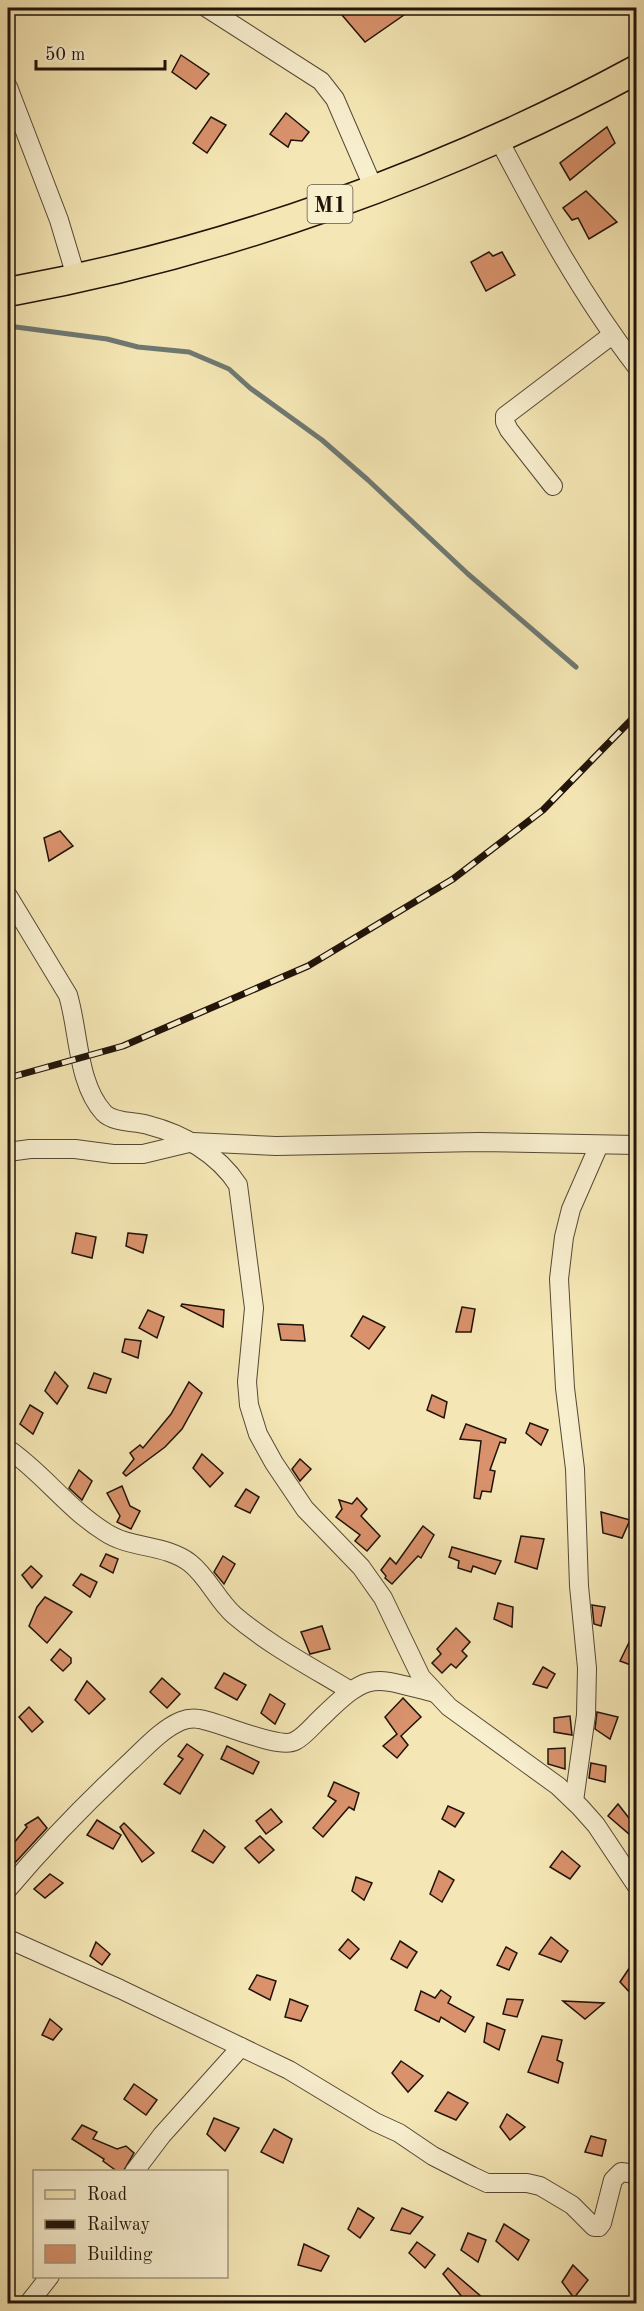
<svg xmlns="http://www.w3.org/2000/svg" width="644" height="2311" viewBox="0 0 644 2311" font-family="'Old Standard TT',serif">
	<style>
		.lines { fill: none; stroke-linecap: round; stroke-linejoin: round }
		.stream { stroke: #6e7973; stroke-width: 5 }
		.building { fill: #d9926c; stroke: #201309; stroke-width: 1.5 }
		.street-casing { stroke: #554834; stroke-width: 20 }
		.primary-casing { stroke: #201309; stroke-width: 31 }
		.street { stroke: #f8efcf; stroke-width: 18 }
		.primary { stroke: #f5e7b5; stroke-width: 28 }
		.rail-casing { stroke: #201309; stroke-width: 7 }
		.rail { stroke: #f8efcf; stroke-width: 4.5; stroke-dasharray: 14; stroke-linecap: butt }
		.labels { text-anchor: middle; stroke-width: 6; stroke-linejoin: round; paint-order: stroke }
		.shield { fill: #f8efcf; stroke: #615544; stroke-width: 1.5 }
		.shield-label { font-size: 22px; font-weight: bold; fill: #201309 }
	</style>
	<rect width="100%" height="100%" fill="#f5e7b5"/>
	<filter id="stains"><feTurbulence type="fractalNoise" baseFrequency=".00333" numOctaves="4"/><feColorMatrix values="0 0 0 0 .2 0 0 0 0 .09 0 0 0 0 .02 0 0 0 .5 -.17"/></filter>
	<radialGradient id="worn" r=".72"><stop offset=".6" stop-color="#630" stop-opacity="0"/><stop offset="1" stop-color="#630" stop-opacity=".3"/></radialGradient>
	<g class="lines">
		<!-- stream -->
		<path class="stream" d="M8 326 107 339 138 347 189 352 229 369 250 388 322 440 368 480 468 574 576 667"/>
	</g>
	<!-- building -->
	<g class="building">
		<path d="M336 8H414L365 42Z"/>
		<path d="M181 55 209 74 196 89 172 72Z"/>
		<path d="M286 113 309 132 302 141 291 140 288 147 270 134Z"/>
		<path d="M211 117 226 125 207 153 193 143Z"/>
		<path d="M607 127 615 143 570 180 560 163Z"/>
		<path d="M586 191 617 222 589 239 578 218 572 220 563 208Z"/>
		<path d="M489 252 493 256 502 252 515 275 486 291 471 262Z"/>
		<path d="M60 831 73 846 49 861 44 838Z"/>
		<path d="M76 1233 96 1237 92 1258 72 1253Z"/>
		<path d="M128 1233 147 1235 143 1253 126 1246Z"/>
		<path d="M182 1304 224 1310 223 1327 181 1306Z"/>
		<path d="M462 1307 475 1309 471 1332H456Z"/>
		<path d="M148 1310 164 1317 157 1338 139 1328Z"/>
		<path d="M363 1316 385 1327 369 1349 351 1336Z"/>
		<path d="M278 1324 303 1325 305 1341 281 1340Z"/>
		<path d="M125 1339 141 1341 138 1358 122 1352Z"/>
		<path d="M55 1372 68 1386 57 1404 45 1391Z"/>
		<path d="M94 1373 111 1379 106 1393 88 1388Z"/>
		<path d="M189 1382 202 1393 182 1429 165 1447 126 1476 123 1473 134 1459 130 1453 140 1445 143 1448 171 1414Z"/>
		<path d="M432 1395 447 1402 444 1418 427 1410Z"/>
		<path d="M30 1405 43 1413 33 1434 20 1424Z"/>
		<path d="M530 1423 548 1430 541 1445 526 1433Z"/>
		<path d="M466 1424 506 1439 505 1443 500 1442 490 1470 495 1471 491 1492 482 1491 480 1499 474 1498 481 1441 460 1439Z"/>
		<path d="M202 1454 223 1473 210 1487 193 1468Z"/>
		<path d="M300 1459 311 1469 300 1481 292 1469Z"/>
		<path d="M79 1470 92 1481 82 1500 69 1488Z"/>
		<path d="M122 1486 130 1506 140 1511 131 1529 117 1522 120 1516 107 1493Z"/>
		<path d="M246 1489 259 1497 250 1513 235 1506Z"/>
		<path d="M357 1498 367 1509 361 1516 380 1536 367 1551 355 1541 360 1535 336 1517 342 1509 339 1500 352 1504Z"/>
		<path d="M601 1512 630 1520 622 1538 603 1533Z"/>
		<path d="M423 1526 434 1535 421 1558 418 1556 392 1584 385 1578 386 1576 381 1570 390 1558 396 1564Z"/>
		<path d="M521 1536 544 1539 537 1569 515 1562Z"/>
		<path d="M452 1547 501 1561 495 1574 473 1566 471 1572 458 1568 459 1561 449 1557Z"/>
		<path d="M106 1554 118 1559 113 1573 100 1566Z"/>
		<path d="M223 1556 235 1564 224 1584 214 1572Z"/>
		<path d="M31 1566 42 1576 32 1588 22 1575Z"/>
		<path d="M81 1574 97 1582 90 1597 73 1585Z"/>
		<path d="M45 1597 72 1612 47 1643 29 1626 37 1607Z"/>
		<path d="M498 1603 513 1607 512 1627 494 1619Z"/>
		<path d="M592 1605 605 1607 601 1626 594 1624Z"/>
		<path d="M322 1626 330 1649 310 1654 301 1632Z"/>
		<path d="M456 1628 470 1642 462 1651 467 1656 456 1668 451 1664 442 1673 432 1663 441 1654 437 1649Z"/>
		<path d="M636 1628V1667L620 1661Z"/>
		<path d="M60 1649 71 1658V1663L63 1671 51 1660Z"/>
		<path d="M543 1667 555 1674 547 1688 533 1684Z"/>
		<path d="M224 1673 246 1685 237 1700 215 1688Z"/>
		<path d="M162 1678 180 1694 167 1708 150 1692Z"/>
		<path d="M87 1681 105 1699 89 1714 75 1700Z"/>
		<path d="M270 1694 285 1704 275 1724 261 1713Z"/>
		<path d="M403 1698 421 1717 401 1736 408 1745 397 1758 383 1746 397 1734 385 1717Z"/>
		<path d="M29 1707 43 1722 32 1732 19 1717Z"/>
		<path d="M597 1712 618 1717 610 1739 595 1729Z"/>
		<path d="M570 1716 572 1735 554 1732V1718Z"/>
		<path d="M187 1744 203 1755 180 1794 164 1784 183 1759 178 1756Z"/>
		<path d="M227 1746 259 1762 253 1774 221 1759Z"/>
		<path d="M565 1748V1769L548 1764V1749Z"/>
		<path d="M591 1763 606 1766 605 1782 589 1778Z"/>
		<path d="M334 1782 359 1793 354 1810 349 1807 323 1837 313 1828 336 1801 328 1796Z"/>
		<path d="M618 1804 636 1827V1840L608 1816Z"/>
		<path d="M448 1806 464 1813 455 1827 442 1819Z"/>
		<path d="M271 1809 282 1822 266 1834 256 1821Z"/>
		<path d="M38 1817 47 1828 13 1865 8 1857V1850L27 1827 25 1825Z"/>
		<path d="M97 1820 121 1835 113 1849 87 1835Z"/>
		<path d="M124 1823 154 1853 142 1862 120 1827Z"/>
		<path d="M204 1830 225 1847 213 1863 192 1851Z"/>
		<path d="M260 1836 274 1850 259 1863 245 1848Z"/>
		<path d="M562 1851 580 1866 570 1879 550 1867Z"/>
		<path d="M439 1871 454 1880 442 1902 430 1894Z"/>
		<path d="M50 1874 63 1883 45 1898 34 1889Z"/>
		<path d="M356 1877 372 1883 364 1900 352 1891Z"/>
		<path d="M551 1937 568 1951 561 1962 539 1954Z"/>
		<path d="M348 1939 359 1949 350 1959 339 1950Z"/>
		<path d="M400 1941 417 1952 407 1968 391 1959Z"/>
		<path d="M96 1942 110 1954 102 1965 90 1956Z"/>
		<path d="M506 1947 517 1953 509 1970 497 1965Z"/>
		<path d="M636 1958V1999L620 1982Z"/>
		<path d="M257 1975 276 1981 270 2000 249 1989Z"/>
		<path d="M441 1990 451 1997 448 2003 474 2017 465 2032 441 2017 439 2022 415 2010 421 1991 435 1998Z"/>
		<path d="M290 1999 308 2006 301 2021 285 2017Z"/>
		<path d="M507 1999 523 2000 517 2017 503 2014Z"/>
		<path d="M563 2001 604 2003 585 2019Z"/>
		<path d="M50 2019 62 2029 53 2040 42 2035Z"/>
		<path d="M487 2023 505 2030 499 2050 484 2042Z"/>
		<path d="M542 2036 562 2040 557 2060 563 2063 558 2083 528 2072Z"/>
		<path d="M401 2061 423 2076 408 2092 392 2073Z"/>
		<path d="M134 2084 157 2100 146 2115 124 2099Z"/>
		<path d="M448 2092 468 2103 456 2120 435 2111Z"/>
		<path d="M507 2114 525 2127 510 2140 500 2127Z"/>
		<path d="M214 2118 239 2128 225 2151 207 2134Z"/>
		<path d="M82 2125 97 2132 93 2139 117 2149 126 2146 134 2153 123 2172H118L103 2161 104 2159 72 2139Z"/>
		<path d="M274 2129 292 2139 283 2163 261 2152Z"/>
		<path d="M591 2136 606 2140 602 2156 585 2152Z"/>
		<path d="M358 2208 374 2218 360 2238 348 2229Z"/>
		<path d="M402 2208 423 2217 410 2234 391 2230Z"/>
		<path d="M504 2224 529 2240 518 2260 496 2241Z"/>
		<path d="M468 2233 486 2240 478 2262 461 2250Z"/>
		<path d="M417 2242 435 2255 425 2268 409 2253Z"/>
		<path d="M304 2244 329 2256 321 2271 298 2265Z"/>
		<path d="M573 2265 588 2280 574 2298 562 2282Z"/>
		<path d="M448 2268 490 2304H468L443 2274Z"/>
	</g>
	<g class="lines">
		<defs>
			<g id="street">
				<path d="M207 8 321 81 335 99 374 189"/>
				<path d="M8 87 59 220 77 280"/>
				<path d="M499 140C540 218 582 296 636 366"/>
				<path d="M553 486 509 430 505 422V416L612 335"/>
				<path d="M8 896 68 995C79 1031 77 1084 104 1113 114 1123 135 1121 148 1125 183 1134 218 1154 238 1185L254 1308 247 1382 249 1405 258 1434 274 1463 305 1509 361 1567 383 1598 421 1677 449 1707 558 1786 580 1807 596 1825 636 1885"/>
				<path d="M8 1152 30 1149H75L113 1154H143L193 1142 276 1146 479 1142 636 1145"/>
				<path d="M8 1449C43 1473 68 1509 105 1532 130 1549 166 1544 190 1563 208 1577 217 1600 234 1615 269 1645 311 1667 349 1690"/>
				<path d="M574 1801 586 1715 587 1668 579 1586 575 1469 565 1388 559 1279 564 1237 571 1209 599 1145"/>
				<path d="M8 1889C46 1844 88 1801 131 1761 146 1747 162 1729 181 1721 186 1719 193 1718 199 1719 220 1722 279 1750 295 1741 305 1736 314 1724 322 1717 370 1670 372 1677 435 1693"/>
				<path d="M8 1939 120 1989 289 2070 375 2122 399 2133 433 2156 472 2176 487 2183H527L540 2186 572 2205 594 2227H599L602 2223 613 2180 621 2172 636 2174"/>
				<path d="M134 2172 162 2135 241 2047"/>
				<path d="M28 2304 50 2276"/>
			</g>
			<path id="primary" d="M8 292C223 253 444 174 636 70"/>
		</defs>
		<!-- street casing -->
		<use href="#street" class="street-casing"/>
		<!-- primary casing -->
		<use href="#primary" class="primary-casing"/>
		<!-- street -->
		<use href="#street" class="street"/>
		<!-- primary -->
		<use href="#primary" class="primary"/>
		<defs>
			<path id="rail" d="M8 1078 123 1046 308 966 453 879 543 810 636 715"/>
		</defs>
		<!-- rail casing -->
		<use href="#rail" class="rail-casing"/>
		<!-- rail -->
		<use href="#rail" class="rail"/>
	</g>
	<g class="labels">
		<!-- shield labels -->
		<rect class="shield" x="307.5" y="185" width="45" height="38" rx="4.5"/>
		<g class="shield-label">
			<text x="330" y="212">M1</text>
		</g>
	</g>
	<!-- margin -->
	<rect width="644" height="2311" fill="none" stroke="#f5e7b5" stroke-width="30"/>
	<rect x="9" y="9" width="626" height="2293" fill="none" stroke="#201309" stroke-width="3"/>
	<rect x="15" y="15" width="614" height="2281" fill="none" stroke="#201309" stroke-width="1.5"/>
	<!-- legend -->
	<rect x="33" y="2170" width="195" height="108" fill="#f8efcf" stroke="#a29780" stroke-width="1.5"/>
	<rect x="45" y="2190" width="30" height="9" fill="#f5e7b5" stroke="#a29780" stroke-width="1.5"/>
	<text x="87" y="2200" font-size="18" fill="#201309">Road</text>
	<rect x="45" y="2220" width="30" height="9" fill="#201309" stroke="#a29780" stroke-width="1.5"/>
	<text x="87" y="2230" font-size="18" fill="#201309">Railway</text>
	<rect x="45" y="2245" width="30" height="18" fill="#d9926c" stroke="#a29780" stroke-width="1.5"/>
	<text x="87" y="2260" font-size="18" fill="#201309">Building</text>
	<!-- scale -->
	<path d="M36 60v9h129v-9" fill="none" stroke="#201309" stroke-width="3"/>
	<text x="45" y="60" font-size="18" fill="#201309" stroke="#f8efcf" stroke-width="4.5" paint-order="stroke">50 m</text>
	<rect width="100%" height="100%" filter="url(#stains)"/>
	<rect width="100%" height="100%" fill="url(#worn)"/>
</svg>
